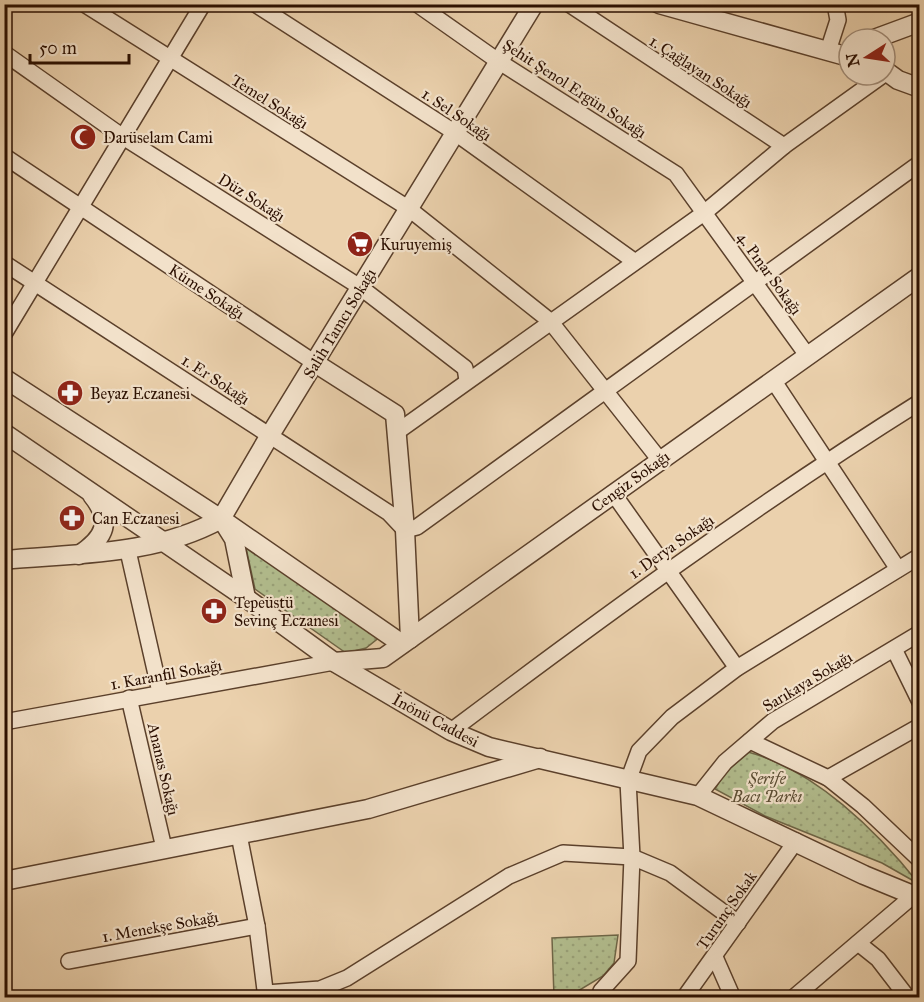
<svg xmlns="http://www.w3.org/2000/svg" width="924" height="1002" viewBox="0 0 924 1002" font-family="'IM FELL Great Primer',serif">
	<style>
		.park { fill: url(#park-dots); stroke: #6e6647; stroke-width: 1.5 }
		.lines { fill: none; stroke-linecap: round; stroke-linejoin: round }
		.minor-casing { stroke: #5b402b; stroke-width: 18 }
		.tertiary-casing { stroke: #5b402b; stroke-width: 21 }
		.minor { stroke: #f2e1ca; stroke-width: 15 }
		.tertiary { stroke: #f2e1ca; stroke-width: 18 }
		.labels { text-anchor: middle; stroke-width: 4.5; stroke-linejoin: round; paint-order: stroke }
		.street-label { font-size: 16px; fill: #2b0f00; stroke: #f2e1ca }
		.poi-label { font-size: 16px; fill: #2b0f00; stroke: #f2e1ca; text-anchor: start }
		.park-label { font-size: 16px; font-style: italic; fill: #5a4c32; stroke: #f2e1ca }
	</style>
	<defs>
		<pattern id="park-dots" width="8" height="8" patternUnits="userSpaceOnUse" patternTransform="scale(1.5)"><rect width="8" height="8" fill="#b2bd8e"/><path d="M2 2h.1M6 6h.1" fill="none" stroke="#99a179" stroke-width="1.8" stroke-linecap="round"/></pattern>
	</defs>
	<rect width="100%" height="100%" fill="#ebd1ad"/>
	<filter id="stains"><feTurbulence type="fractalNoise" baseFrequency=".00333" numOctaves="4"/><feColorMatrix values="0 0 0 0 .2 0 0 0 0 .09 0 0 0 0 .02 0 0 0 .5 -.17"/></filter>
	<radialGradient id="worn" r=".72"><stop offset=".6" stop-color="#630" stop-opacity="0"/><stop offset="1" stop-color="#630" stop-opacity=".3"/></radialGradient>
	<!-- park -->
	<g class="park">
		<path d="M244 539 381 636 366 648 346 653 255 589Z"/>
		<path d="M748 752C815 770 877 831 919 884L882 863 765 816 715 789 724 774Z"/>
		<path d="M618 935 614 963 603 976 568 997H554L552 938Z"/>
	</g>
	<g class="lines">
		<defs>
			<g id="minor">
				<path d="M84 4 408 208 550 321 659 459"/>
				<path d="M255 4 454 132 634 261"/>
				<path d="M417 4 498 61 676 174 807 355"/>
				<path d="M569 4 784 146"/>
				<path d="M828 51 838 20 835 4"/>
				<path d="M4 53 123 137 360 287 465 368 467 380"/>
				<path d="M4 156 315 363"/>
				<path d="M4 263 389 513 405 530 417 527 920 163"/>
				<path d="M4 334 203 4"/>
				<path d="M773 380 898 569"/>
				<path d="M397 432 704 213 784 146 883 75"/>
				<path d="M613 493 737 668"/>
				<path d="M128 551 160 692"/>
				<path d="M894 649 920 702"/>
				<path d="M129 698 164 848"/>
				<path d="M4 722 334 662"/>
				<path d="M451 731C604 616 757 504 920 402"/>
				<path d="M750 741 828 778 863 806 920 860"/>
				<path d="M828 778 920 726"/>
				<path d="M698 796 725 762 773 721 920 633"/>
				<path d="M239 835 257 926 266 998"/>
				<path d="M858 943 878 959 908 998"/>
				<path d="M715 957 733 998"/>
				<path d="M69 961 257 926"/>
				<path d="M266 993 320 989 347 978 509 876 563 853 632 857 670 873 738 923"/>
				<path d="M610 998 601 991 628 961 632 857 628 781 639 751 672 717 737 668 920 556"/>
				<path d="M684 998 796 841"/>
				<path d="M793 998 914 895"/>
			</g>
			<g id="tertiary">
				<path d="M659 4 849 57"/>
				<path d="M874 39 920 22"/>
				<path d="M887 72 898 80 920 88"/>
				<path d="M315 363 395 414 405 530 410 639"/>
				<path d="M4 378 221 519 402 644"/>
				<path d="M4 433 246 598 334 662 451 731 489 747 698 796 864 875 920 898"/>
				<path d="M221 519 270 435 534 4"/>
				<path d="M224 523 234 539 246 598"/>
				<path d="M79 555C105 538 113 521 92 495"/>
				<path d="M4 560C79 553 153 556 221 519"/>
				<path d="M334 662 383 658 920 276"/>
				<path d="M4 881 368 809 540 758"/>
			</g>
		</defs>
		<!-- minor casing -->
		<use href="#minor" class="minor-casing"/>
		<!-- tertiary casing -->
		<use href="#tertiary" class="tertiary-casing"/>
		<!-- minor -->
		<use href="#minor" class="minor"/>
		<!-- tertiary -->
		<use href="#tertiary" class="tertiary"/>
	</g>
	<!-- icons -->
	<defs>
		<symbol id="mosque-disc" viewBox="-11 -11 22 22"><circle r="9.5" fill="#8f2418" stroke="#f2e1ca"/><path d="M3.5-4.9A6 6 0 1 0 3.5 4.9A5 5 0 1 1 3.5-4.9Z" fill="#fff"/></symbol>
		<symbol id="supermarket-disc" viewBox="-11 -11 22 22"><circle r="9.5" fill="#8f2418" stroke="#f2e1ca"/><path d="M-6-5.5h2.5l.6 2H6L4.5 2H-2.5L-4.4-4H-6ZM-1.5 3.2a1.3 1.3 0 1 0 .1 0ZM3 3.2a1.3 1.3 0 1 0 .1 0Z" fill="#fff"/></symbol>
		<symbol id="pharmacy-disc" viewBox="-11 -11 22 22"><circle r="9.5" fill="#8f2418" stroke="#f2e1ca"/><path d="M-2-6h4v4h4v4h-4v4h-4v-4h-4v-4h4Z" fill="#fff"/></symbol>
	</defs>
	<g fill-rule="evenodd">
		<use href="#mosque-disc" x="68" y="122" width="30" height="30"/>
		<use href="#supermarket-disc" x="345" y="229" width="30" height="30"/>
		<use href="#pharmacy-disc" x="55" y="378" width="30" height="30"/>
		<use href="#pharmacy-disc" x="57" y="503" width="30" height="30"/>
		<use href="#pharmacy-disc" x="199" y="596" width="30" height="30"/>
	</g>
	<g class="labels">
		<!-- street labels -->
		<g class="street-label">
			<text transform="translate(701 71) rotate(33)" y="6">1. Çağlayan Sokağı</text>
			<text transform="translate(575 88) rotate(33)" y="6">Şehit Şenol Ergün Sokağı</text>
			<text transform="translate(270 101) rotate(32)" y="6">Temel Sokağı</text>
			<text transform="translate(457 114) rotate(34)" y="6">1. Sel Sokağı</text>
			<text transform="translate(252 197) rotate(32)" y="6">Düz Sokağı</text>
			<text transform="translate(770 273) rotate(54)" y="6">4. Pınar Sokağı</text>
			<text transform="translate(207 291) rotate(33)" y="6">Küme Sokağı</text>
			<text transform="translate(339 323) rotate(-59)" y="6">Salih Tamcı Sokağı</text>
			<text transform="translate(216 379) rotate(33)" y="6">1. Er Sokağı</text>
			<text transform="translate(630 481) rotate(-36)" y="6">Cengiz Sokağı</text>
			<text transform="translate(671 546) rotate(-35)" y="6">1. Derya Sokağı</text>
			<text transform="translate(166 674) rotate(-10)" y="6">1. Karanfil Sokağı</text>
			<text transform="translate(807 681) rotate(-31)" y="6">Sarıkaya Sokağı</text>
			<text transform="translate(436 720) rotate(28)" y="6">İnönü Caddesi</text>
			<text transform="translate(164 769) rotate(77)" y="6">Ananas Sokağı</text>
			<text transform="translate(726 910) rotate(-55)" y="6">Turunç Sokak</text>
			<text transform="translate(160 926) rotate(-10)" y="6">1. Menekşe Sokağı</text>
		</g>
		<!-- poi labels -->
		<g class="poi-label">
			<text x="103" y="143">Darüselam Cami</text>
			<text x="380" y="250">Kuruyemiş</text>
			<text x="90" y="399">Beyaz Eczanesi</text>
			<text x="92" y="524">Can Eczanesi</text>
			<text x="234" y="608">Tepeüstü<tspan x="234" dy="18">Sevinç Eczanesi</tspan></text>
		</g>
		<!-- park labels -->
		<g class="park-label">
			<text x="767" y="784">Şerife<tspan x="767" dy="18">Bacı Parkı</tspan></text>
		</g>
	</g>
	<!-- margin -->
	<rect width="924" height="1002" fill="none" stroke="#ebd1ad" stroke-width="24"/>
	<rect x="6" y="6" width="912" height="990" fill="none" stroke="#2b0f00" stroke-width="3"/>
	<rect x="12" y="12" width="900" height="978" fill="none" stroke="#2b0f00" stroke-width="1.5"/>
	<!-- north arrow -->
	<g transform="translate(867 57) rotate(258)"><circle r="28" fill="#f2e1ca" stroke="#a28d79" stroke-width="1.5"/>
	<path d="M0-4.5L10 22L0 15L-10 22Z" fill="#8f2418"/>
	<text y="-9" font-size="16" font-weight="bold" text-anchor="middle" fill="#2b0f00">N</text>
	</g>
	<!-- scale -->
	<path d="M30 54v9h99v-9" fill="none" stroke="#2b0f00" stroke-width="3"/>
	<text x="39" y="54" font-size="18" fill="#2b0f00" stroke="#f2e1ca" stroke-width="4.5" paint-order="stroke">50 m</text>
	<rect width="100%" height="100%" filter="url(#stains)"/>
	<rect width="100%" height="100%" fill="url(#worn)"/>
</svg>
